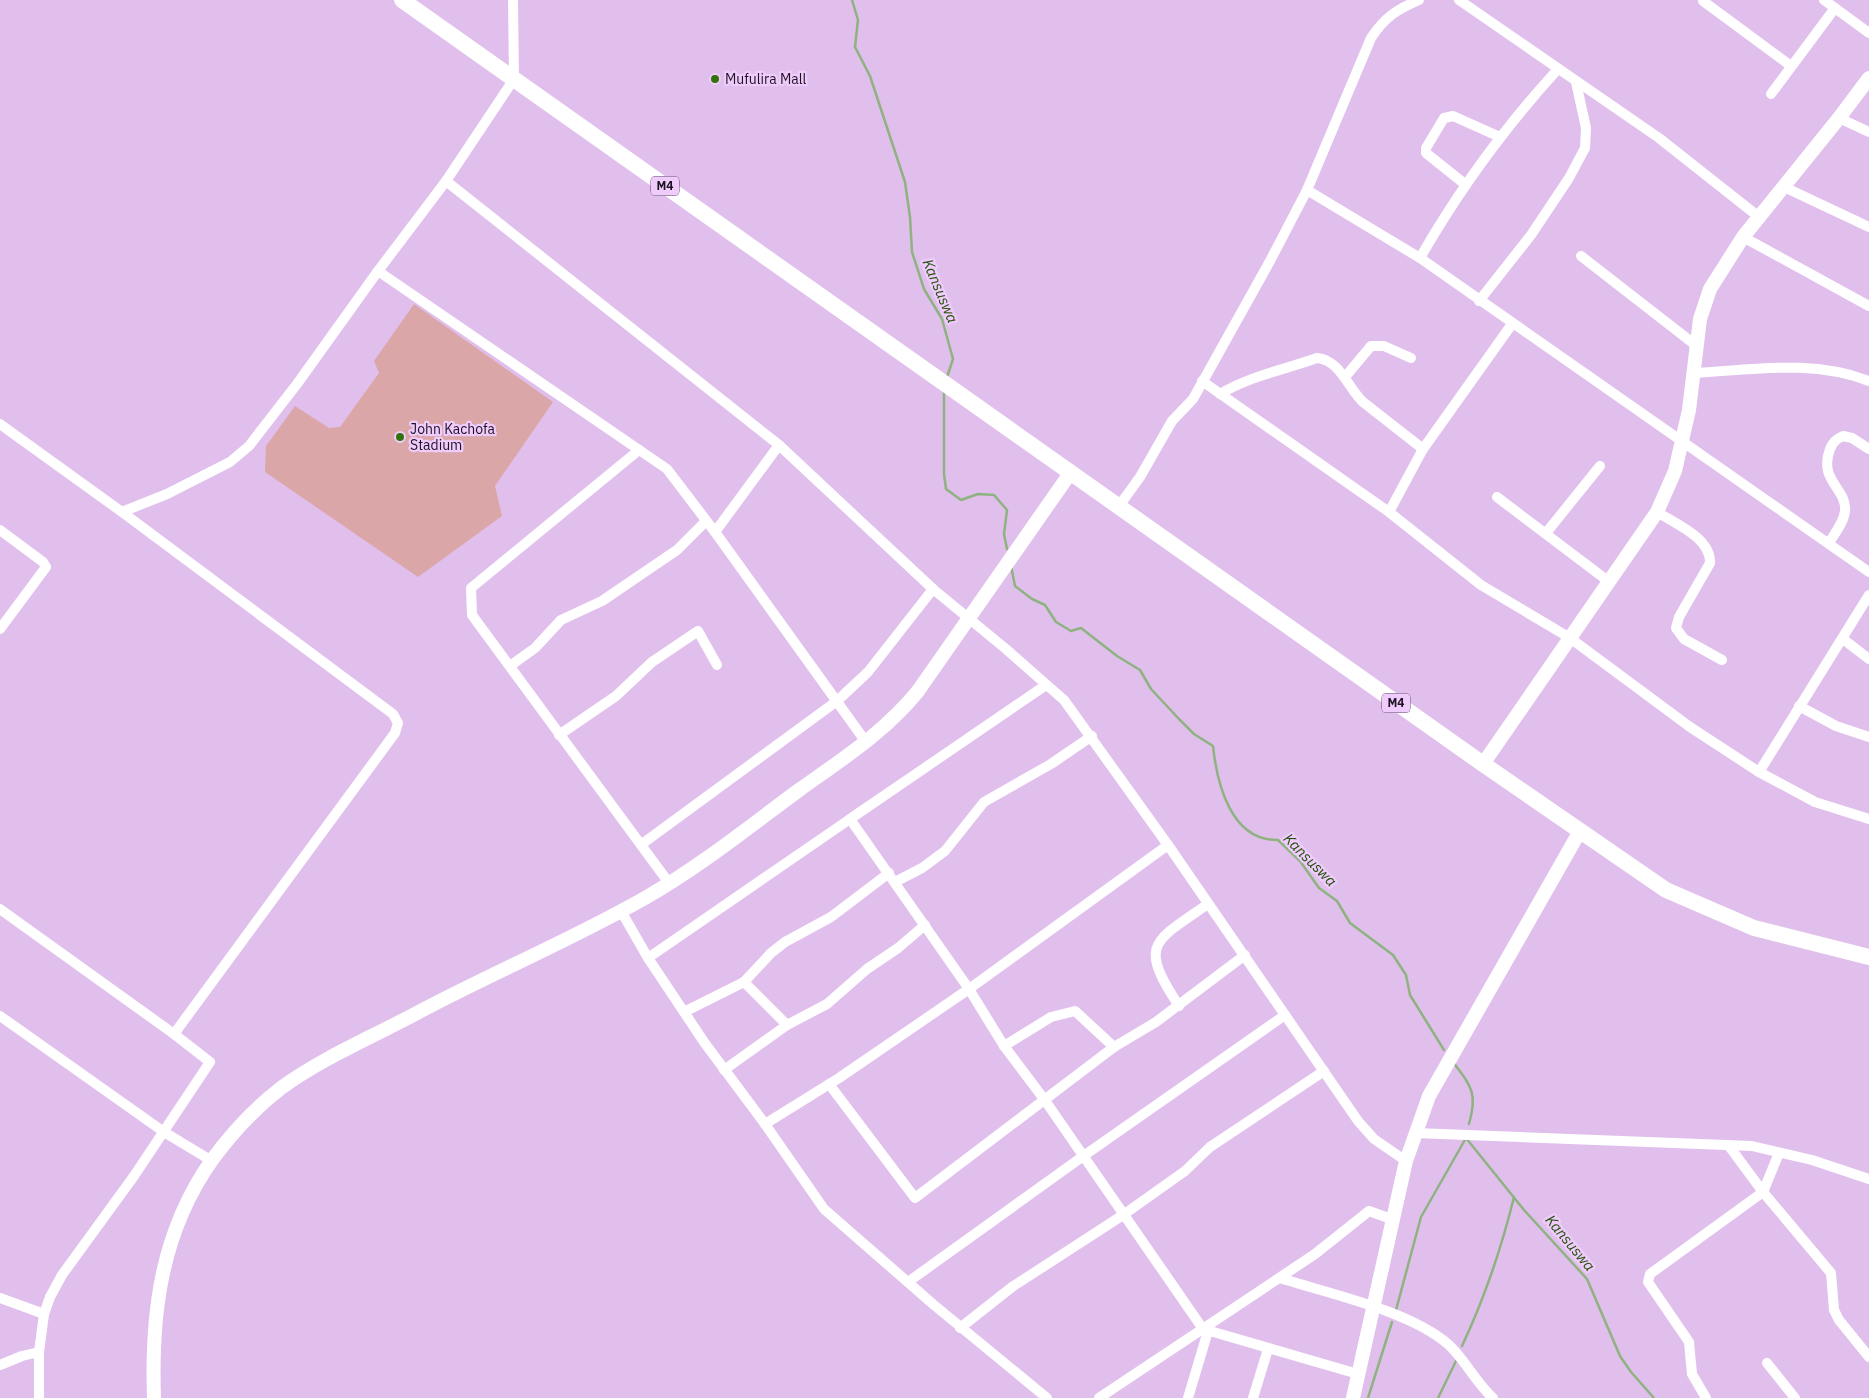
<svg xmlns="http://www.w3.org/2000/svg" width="1869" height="1398" viewBox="0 0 1869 1398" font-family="'IBM Plex Sans',sans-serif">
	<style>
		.green { fill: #dba6a7 }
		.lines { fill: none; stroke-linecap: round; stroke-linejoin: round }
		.stream { stroke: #8eb280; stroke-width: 2.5 }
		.street { stroke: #fff; stroke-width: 10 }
		.secondary { stroke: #fff; stroke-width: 14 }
		.primary { stroke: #fff; stroke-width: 16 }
		.poi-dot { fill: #32720a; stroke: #efccfb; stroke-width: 2 }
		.labels { text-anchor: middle; stroke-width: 4.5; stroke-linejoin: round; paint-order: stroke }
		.shield { fill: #efccfb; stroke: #5d4a64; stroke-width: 1 }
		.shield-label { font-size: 12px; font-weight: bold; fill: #1f1223 }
		.poi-label { font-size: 14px; fill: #1f1223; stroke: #efccfb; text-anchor: start }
		.water-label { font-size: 15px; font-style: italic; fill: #235109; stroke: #efccfb }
	</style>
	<rect width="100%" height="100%" fill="#e1bfed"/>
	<!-- green -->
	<path class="green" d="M414 304 553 402 495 486 502 516 418 577 265 472 266 446 295 406 329 428 340 427 379 373 374 361Z"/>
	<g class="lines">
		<!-- stream -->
		<g class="stream">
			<path d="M852 0 858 20 855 47 870 76 905 182 910 217 912 252 924 289 942 319 953 359 947 377"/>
			<path d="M944 389V474L946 489 961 500 978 494 994 495 1007 510 1004 534 1007 549"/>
			<path d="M1011 566 1015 586 1032 599 1045 605 1056 622 1071 631 1081 628 1117 656 1140 670 1151 689 1179 719 1194 734 1213 746C1217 784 1231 841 1278 840L1300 861 1319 888 1337 901 1350 923 1393 955 1406 975 1410 995 1444 1050"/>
			<path d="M1453 1062C1471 1086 1478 1093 1469 1124"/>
			<path d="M1396 1310 1421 1217 1466 1138 1524 1210 1587 1279 1620 1356 1631 1372 1654 1398"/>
			<path d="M1462 1346C1485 1297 1501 1250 1514 1197"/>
			<path d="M1368 1398 1392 1322"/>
			<path d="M1438 1398 1456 1361"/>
		</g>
		<!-- street -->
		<g class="street">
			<path d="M1459 0 1659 138 1759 217"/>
			<path d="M1824 0 1869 33"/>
			<path d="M1703 1 1791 66"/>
			<path d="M1771 94 1835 8"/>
			<path d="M1839 118 1869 132"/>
			<path d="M446 181 779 445 933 589 1006 649 1064 700 1168 845 1358 1121 1374 1139 1406 1161"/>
			<path d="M1466 185 1426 153V148L1444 118 1453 116 1500 137"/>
			<path d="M1784 187 1869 227"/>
			<path d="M1307 190 1420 258 1869 572"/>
			<path d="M1743 237 1869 306"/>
			<path d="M1581 256 1698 347"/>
			<path d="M1420 258C1459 190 1505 127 1558 69"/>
			<path d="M378 271 667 469 715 532 866 742"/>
			<path d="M1479 301 1531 235 1569 178 1585 148 1586 128 1576 82"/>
			<path d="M1694 373C1753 370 1812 359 1869 381"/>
			<path d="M1345 377 1371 346H1384L1411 358"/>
			<path d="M1202 381 1389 512 1481 585 1570 638 1690 727 1759 772 1869 595"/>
			<path d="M1220 394C1250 376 1283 370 1317 358 1340 360 1348 388 1363 402L1423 449"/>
			<path d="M0 424 122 512 393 714 398 723 395 733 174 1034"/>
			<path d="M639 450 471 588 472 615 669 883"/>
			<path d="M1497 497 1608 581"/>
			<path d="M1119 506 1140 477 1172 421 1193 399 1270 261 1307 190 1371 38C1385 17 1396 10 1419 0"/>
			<path d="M122 512 167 494 230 462 249 446 297 384 378 271 446 181 514 79 513 0"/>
			<path d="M1389 512 1423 449 1512 324"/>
			<path d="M1657 512C1676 524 1711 538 1710 563L1679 617 1676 628 1684 639 1722 660"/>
			<path d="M0 530 43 562 46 567 0 629"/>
			<path d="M715 532 779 445"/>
			<path d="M1546 533 1600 466"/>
			<path d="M1829 543C1835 533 1844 522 1845 511 1847 488 1818 481 1830 449 1833 442 1836 439 1843 436L1852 438 1869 449"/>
			<path d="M1843 639 1869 659"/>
			<path d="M510 666 535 648 561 620 602 601 677 550 706 521"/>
			<path d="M1046 685 850 819 969 989 1004 1046 1044 1099 1203 1329 1358 1374"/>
			<path d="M1799 706 1836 726 1869 737"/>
			<path d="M559 735 616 696 652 662 698 631 717 665"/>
			<path d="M1759 772 1815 802 1869 819"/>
			<path d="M642 844 837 701 868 672 933 589"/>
			<path d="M895 882 922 868 945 851 984 802 1051 764 1092 736"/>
			<path d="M0 909 174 1034 210 1062 134 1176 62 1275 50 1297 44 1314 39 1352V1398"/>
			<path d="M621 911 648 958 704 1042 765 1124 824 1209 934 1305 1047 1398"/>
			<path d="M648 958 850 819"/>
			<path d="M744 982 787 1025"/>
			<path d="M1179 1006C1138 944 1153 942 1208 904"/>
			<path d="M684 1012 744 982 771 953 785 942 831 917 889 873"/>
			<path d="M0 1016 164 1132 212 1161"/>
			<path d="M1004 1046 1051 1017 1075 1011 1114 1047"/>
			<path d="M724 1070 787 1025 827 1004 867 969 898 948 925 925"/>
			<path d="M829 1084 915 1198 1114 1047 1156 1022 1245 955"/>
			<path d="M765 1124 839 1078 969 989 1168 845"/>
			<path d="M1415 1133 1752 1146 1812 1160 1869 1179"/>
			<path d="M1729 1146 1763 1192 1831 1273 1834 1310 1839 1320 1869 1357"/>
			<path d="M1280 1278C1330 1294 1411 1311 1449 1345 1466 1361 1476 1383 1493 1398"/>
			<path d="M908 1282 1082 1157 1285 1015"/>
			<path d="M0 1298 44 1314"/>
			<path d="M960 1328 1012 1287 1123 1215 1185 1171 1210 1147 1324 1071"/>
			<path d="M1767 1363 1795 1398"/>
			<path d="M0 1365 22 1356 39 1352"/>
			<path d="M1099 1398 1315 1254 1369 1211 1394 1220"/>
			<path d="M1188 1398 1208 1331"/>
			<path d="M1253 1398 1268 1349"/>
			<path d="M1706 1398 1692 1374 1689 1342 1648 1282 1650 1274 1763 1192 1779 1153"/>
		</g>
		<!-- secondary -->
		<g class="secondary">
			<path d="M1483 764 1657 512 1675 471 1689 410 1700 319 1710 289 1743 237 1839 118 1869 78"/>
			<path d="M154 1398C151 1313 161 1232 212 1160 231 1134 255 1108 281 1088 322 1058 372 1037 417 1013 492 973 571 940 645 898 699 867 749 827 799 790 841 760 885 732 918 691L1071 472"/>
			<path d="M1353 1398 1406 1161 1429 1096 1580 831"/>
		</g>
		<!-- primary -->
		<path class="primary" d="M402 0 1483 764 1666 890 1754 928 1869 957"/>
	</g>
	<!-- markers -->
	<g class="poi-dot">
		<circle cx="715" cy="79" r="5"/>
		<circle cx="400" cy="437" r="5"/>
	</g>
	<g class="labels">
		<!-- shield labels -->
		<g class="shield">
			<rect x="651" y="176.5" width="28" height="19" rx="4"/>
			<rect x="1382" y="693.5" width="28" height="19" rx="4"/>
		</g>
		<g class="shield-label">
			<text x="665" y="190">M4</text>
			<text x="1396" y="707">M4</text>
		</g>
		<!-- poi labels -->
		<g class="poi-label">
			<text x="725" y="84">Mufulira Mall</text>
			<text x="410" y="434">John Kachofa<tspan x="410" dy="16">Stadium</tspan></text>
		</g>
		<!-- water labels -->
		<g class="water-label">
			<text transform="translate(940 291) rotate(67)" y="5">Kansuswa</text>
			<text transform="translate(1310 860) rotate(45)" y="5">Kansuswa</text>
			<text transform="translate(1570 1243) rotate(50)" y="5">Kansuswa</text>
		</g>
	</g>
</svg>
